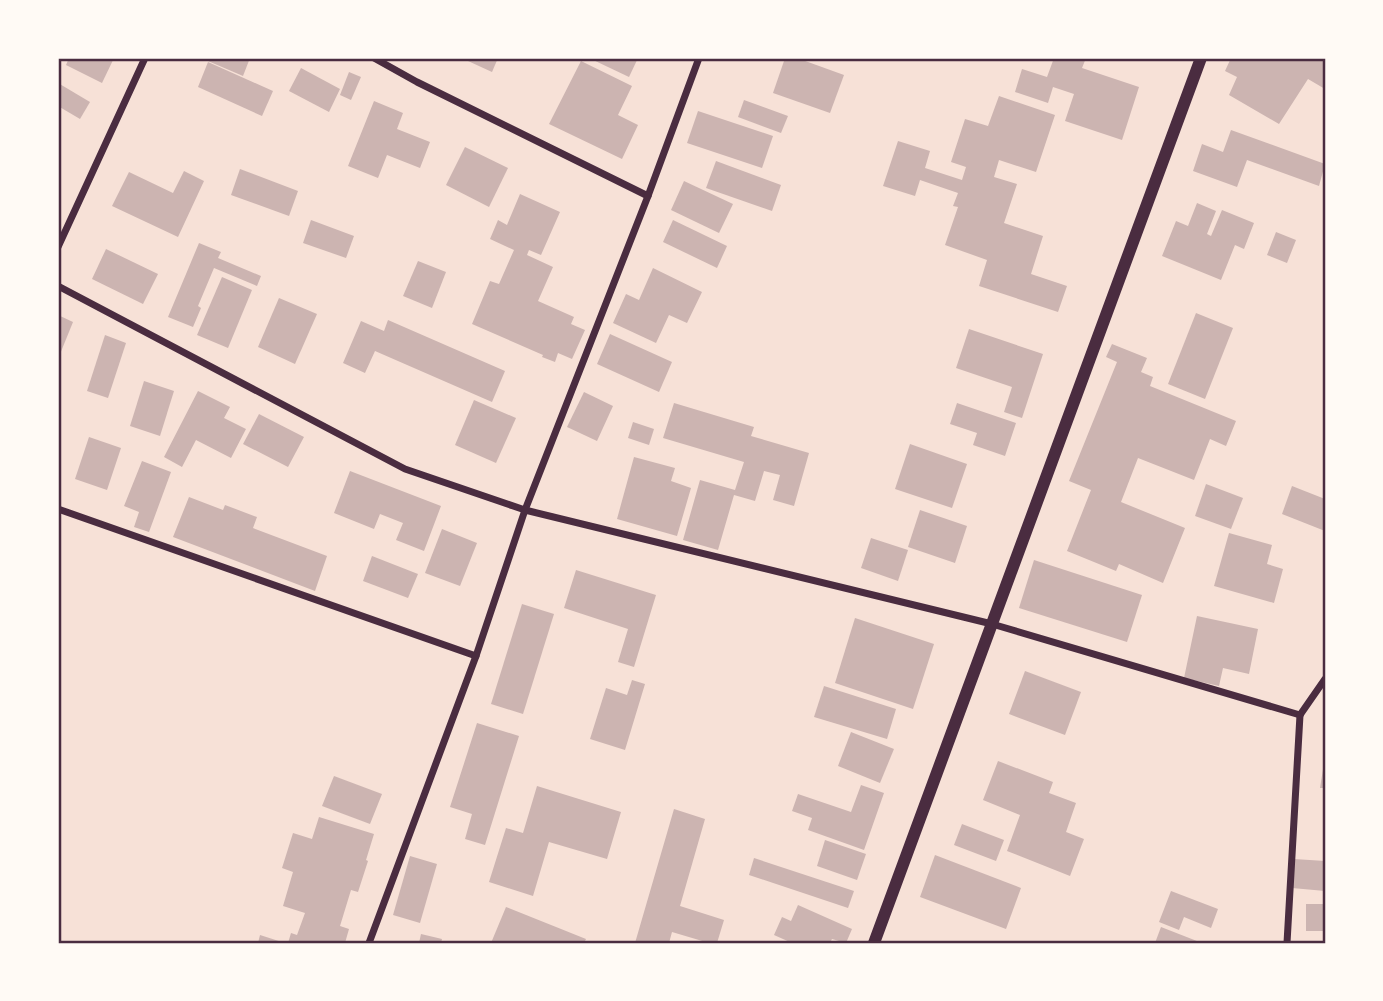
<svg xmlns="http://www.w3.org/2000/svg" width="1383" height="1001" viewBox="0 0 1383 1001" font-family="'Fira Sans Condensed',sans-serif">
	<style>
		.building { fill: #ccb4b1 }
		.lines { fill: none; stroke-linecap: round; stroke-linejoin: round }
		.minor { stroke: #4a2c40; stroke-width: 7 }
		.tertiary { stroke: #4a2c40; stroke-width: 12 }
		.neatline { fill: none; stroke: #4a2c40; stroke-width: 2.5 }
	</style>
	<rect width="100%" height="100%" fill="#f7e1d7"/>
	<!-- building -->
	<g class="building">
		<path d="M69 58H114L102 83 66 65Z"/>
		<path d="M209 58H250L243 76 208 61Z"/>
		<path d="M470 58H498L492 72 468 61Z"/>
		<path d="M589 58H638L629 77Z"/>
		<path d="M785 58H797L844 75 830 113 773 93Z"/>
		<path d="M1054 58H1086L1082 68 1139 87 1122 140 1065 121 1074 94 1053 87 1048 103 1015 92 1022 69 1047 77Z"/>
		<path d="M1231 58H1325V89L1308 79 1279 124 1229 95 1237 77 1225 71Z"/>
		<path d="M581 61 632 86 618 115 638 125 622 159 549 124Z"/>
		<path d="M208 62 273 91 262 116 198 87Z"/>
		<path d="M301 68 340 89 329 112 289 91Z"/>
		<path d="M349 72 361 77 351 100 340 95Z"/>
		<path d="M58 83 90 102 80 119 58 106Z"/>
		<path d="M999 96 1055 115 1036 172 999 160 994 177 1017 184 1004 223 1043 236 1031 274 1067 286 1058 312 979 286 987 260 945 245 958 207 953 206 958 193 920 180 915 196 883 186 898 141 930 151 925 168 962 180 966 167 951 162 965 119 988 126Z"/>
		<path d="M744 100 788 116 781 133 738 117Z"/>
		<path d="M374 101 403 113 397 129 430 142 420 168 387 155 378 178 348 166Z"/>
		<path d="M698 111 773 136 762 168 687 143Z"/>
		<path d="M1231 130 1325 164 1319 186 1247 160 1237 187 1193 171 1202 144 1223 152Z"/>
		<path d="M465 147 508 168 489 207 446 185Z"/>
		<path d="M716 161 781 185 772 211 706 188Z"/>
		<path d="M240 169 298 191 289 216 231 195Z"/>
		<path d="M184 171 204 181 178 237 112 206 129 172 173 193Z"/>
		<path d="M684 181 733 204 719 233 671 210Z"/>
		<path d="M520 194 560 212 541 255 529 250 527 255 553 267 538 301 574 317 571 324 585 330 572 359 558 353 555 362 542 357 543 355 472 324 490 281 499 284 514 250 490 239 498 220 507 225Z"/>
		<path d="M1197 203 1216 211 1207 234 1211 236 1222 210 1254 223 1244 249 1235 245 1221 280 1162 256 1176 221 1188 226Z"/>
		<path d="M311 220 354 236 346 258 303 243Z"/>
		<path d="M673 220 727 246 717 268 663 242Z"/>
		<path d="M1276 232 1296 240 1287 263 1267 255Z"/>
		<path d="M199 243 221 252 218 258 261 276 257 286 214 268 198 306 201 308 193 327 168 317Z"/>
		<path d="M106 249 158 274 143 304 92 279Z"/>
		<path d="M418 261 446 272 432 308 403 296Z"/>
		<path d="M653 268 702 292 687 323 669 315 656 343 613 323 626 294 639 300Z"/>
		<path d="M222 277 252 290 228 348 197 335Z"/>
		<path d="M279 298 317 314 295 364 258 347Z"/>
		<path d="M1196 313 1233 328 1205 399 1168 384Z"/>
		<path d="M58 315 73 322 58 359Z"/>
		<path d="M388 320 505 371 492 402 375 351 365 373 343 363 361 321 384 331Z"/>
		<path d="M969 329 1043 354 1022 418 1004 412 1012 387 956 368Z"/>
		<path d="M610 334 672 362 659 392 597 364Z"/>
		<path d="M105 335 126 343 108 398 87 391Z"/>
		<path d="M1112 344 1147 358 1141 372 1153 377 1150 386 1236 421 1226 446 1210 439 1194 480 1138 458 1121 502 1185 528 1163 583 1119 564 1116 571 1067 551 1091 490 1069 481 1117 362 1106 357Z"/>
		<path d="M144 381 174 391 160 436 130 426Z"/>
		<path d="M198 391 230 407 224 418 246 429 231 458 196 440 182 467 164 457Z"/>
		<path d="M584 392 613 406 597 441 567 427Z"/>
		<path d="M474 400 516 418 496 463 455 445Z"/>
		<path d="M674 403 754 427 751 436 809 453 794 506 773 500 780 475 764 471 755 501 734 495 718 550 683 540 700 480 735 490 744 462 663 438Z"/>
		<path d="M957 403 1016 423 1005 456 973 445 977 433 950 424Z"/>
		<path d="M259 414 304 437 288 467 243 444Z"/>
		<path d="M633 422 654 429 649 445 628 438Z"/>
		<path d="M89 437 121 448 107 490 75 479Z"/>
		<path d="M910 444 967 464 952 508 895 489Z"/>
		<path d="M634 457 675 468 671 481 691 488 677 536 617 519Z"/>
		<path d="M142 461 171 472 149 532 134 527 139 512 124 506Z"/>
		<path d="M350 471 441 506 424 551 396 540 403 523 380 514 374 529 334 513Z"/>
		<path d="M1206 484 1243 498 1231 529 1195 516Z"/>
		<path d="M1292 486 1325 499V531L1282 514Z"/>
		<path d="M189 497 223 510 225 505 257 517 253 528 327 556 315 591 173 537Z"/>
		<path d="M920 510 967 526 955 563 908 547Z"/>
		<path d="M442 529 477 543 460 586 425 573Z"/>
		<path d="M1229 533 1272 545 1267 564 1283 569 1274 603 1214 586Z"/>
		<path d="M871 538 908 550 898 581 861 568Z"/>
		<path d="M372 556 418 574 408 598 363 581Z"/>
		<path d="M1034 560 1142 595 1127 642 1019 608Z"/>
		<path d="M576 570 656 595 634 667 618 662 628 629 564 608Z"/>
		<path d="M522 604 554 614 523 714 491 704Z"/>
		<path d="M1197 616 1258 629 1249 674 1223 668 1219 686 1184 678Z"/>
		<path d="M855 618 934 644 913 709 835 683Z"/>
		<path d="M1025 671 1081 692 1065 735 1009 714Z"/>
		<path d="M632 680 645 684 625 750 590 739 606 688 627 695Z"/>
		<path d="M824 686 896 709 887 739 814 717Z"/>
		<path d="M477 723 519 736 485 845 465 839 472 814 450 807Z"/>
		<path d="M851 732 894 749 880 783 838 766Z"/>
		<path d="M998 761 1053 782 1049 793 1076 803 1066 832 1084 839 1070 876 1007 851 1020 815 983 800Z"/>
		<path d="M1324 763 1325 764V788H1320Z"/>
		<path d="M334 776 382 794 370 824 322 806Z"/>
		<path d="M861 785 884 793 864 850 808 830 812 818 792 811 798 794 851 812Z"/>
		<path d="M537 786 621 812 607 859 549 842 533 896 489 882 506 828 523 833Z"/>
		<path d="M674 809 705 819 680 906 724 920 717 943H709L672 932 669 943H635Z"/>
		<path d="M319 817 374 834 366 860 368 861 358 892 351 890 340 926 349 929 345 943H288L291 933 297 935 305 913 283 906 293 872 282 868 293 833 312 839Z"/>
		<path d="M962 824 1004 840 996 861 954 845Z"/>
		<path d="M825 840 866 854 857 880 817 866Z"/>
		<path d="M935 855 1021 888 1006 929 920 897Z"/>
		<path d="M410 856 437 864 420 923 393 915Z"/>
		<path d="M754 858 854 891 848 908 749 875Z"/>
		<path d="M1294 859 1325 861V891L1292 888Z"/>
		<path d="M1171 891 1218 909 1211 928 1184 917 1179 930 1159 922Z"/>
		<rect x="1306" y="904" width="19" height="27"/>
		<path d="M798 905 852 929 846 943 832 939 830 943H792L774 935 782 917 791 921Z"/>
		<path d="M506 907 586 939 584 943H491Z"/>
		<path d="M1161 927 1202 943H1155Z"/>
		<path d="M421 934 442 939 441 943H419Z"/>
		<path d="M260 935 285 943H258Z"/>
	</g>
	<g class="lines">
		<!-- minor -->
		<g class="minor">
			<path d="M374 58 417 82 648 196"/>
			<path d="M58 247 145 58"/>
			<path d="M58 286 405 469 525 510 992 624 1300 715"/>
			<path d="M58 509 476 656"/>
			<path d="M1300 715 1325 679"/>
			<path d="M369 943 476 656 525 510 648 196 699 58"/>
			<path d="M1287 943 1300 715"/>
		</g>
		<!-- tertiary -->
		<path class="tertiary" d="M874 943 1201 58"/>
	</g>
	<!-- border -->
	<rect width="1383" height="1001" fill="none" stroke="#fffaf5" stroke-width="119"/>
	<rect x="60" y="60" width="1264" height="882" class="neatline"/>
</svg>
